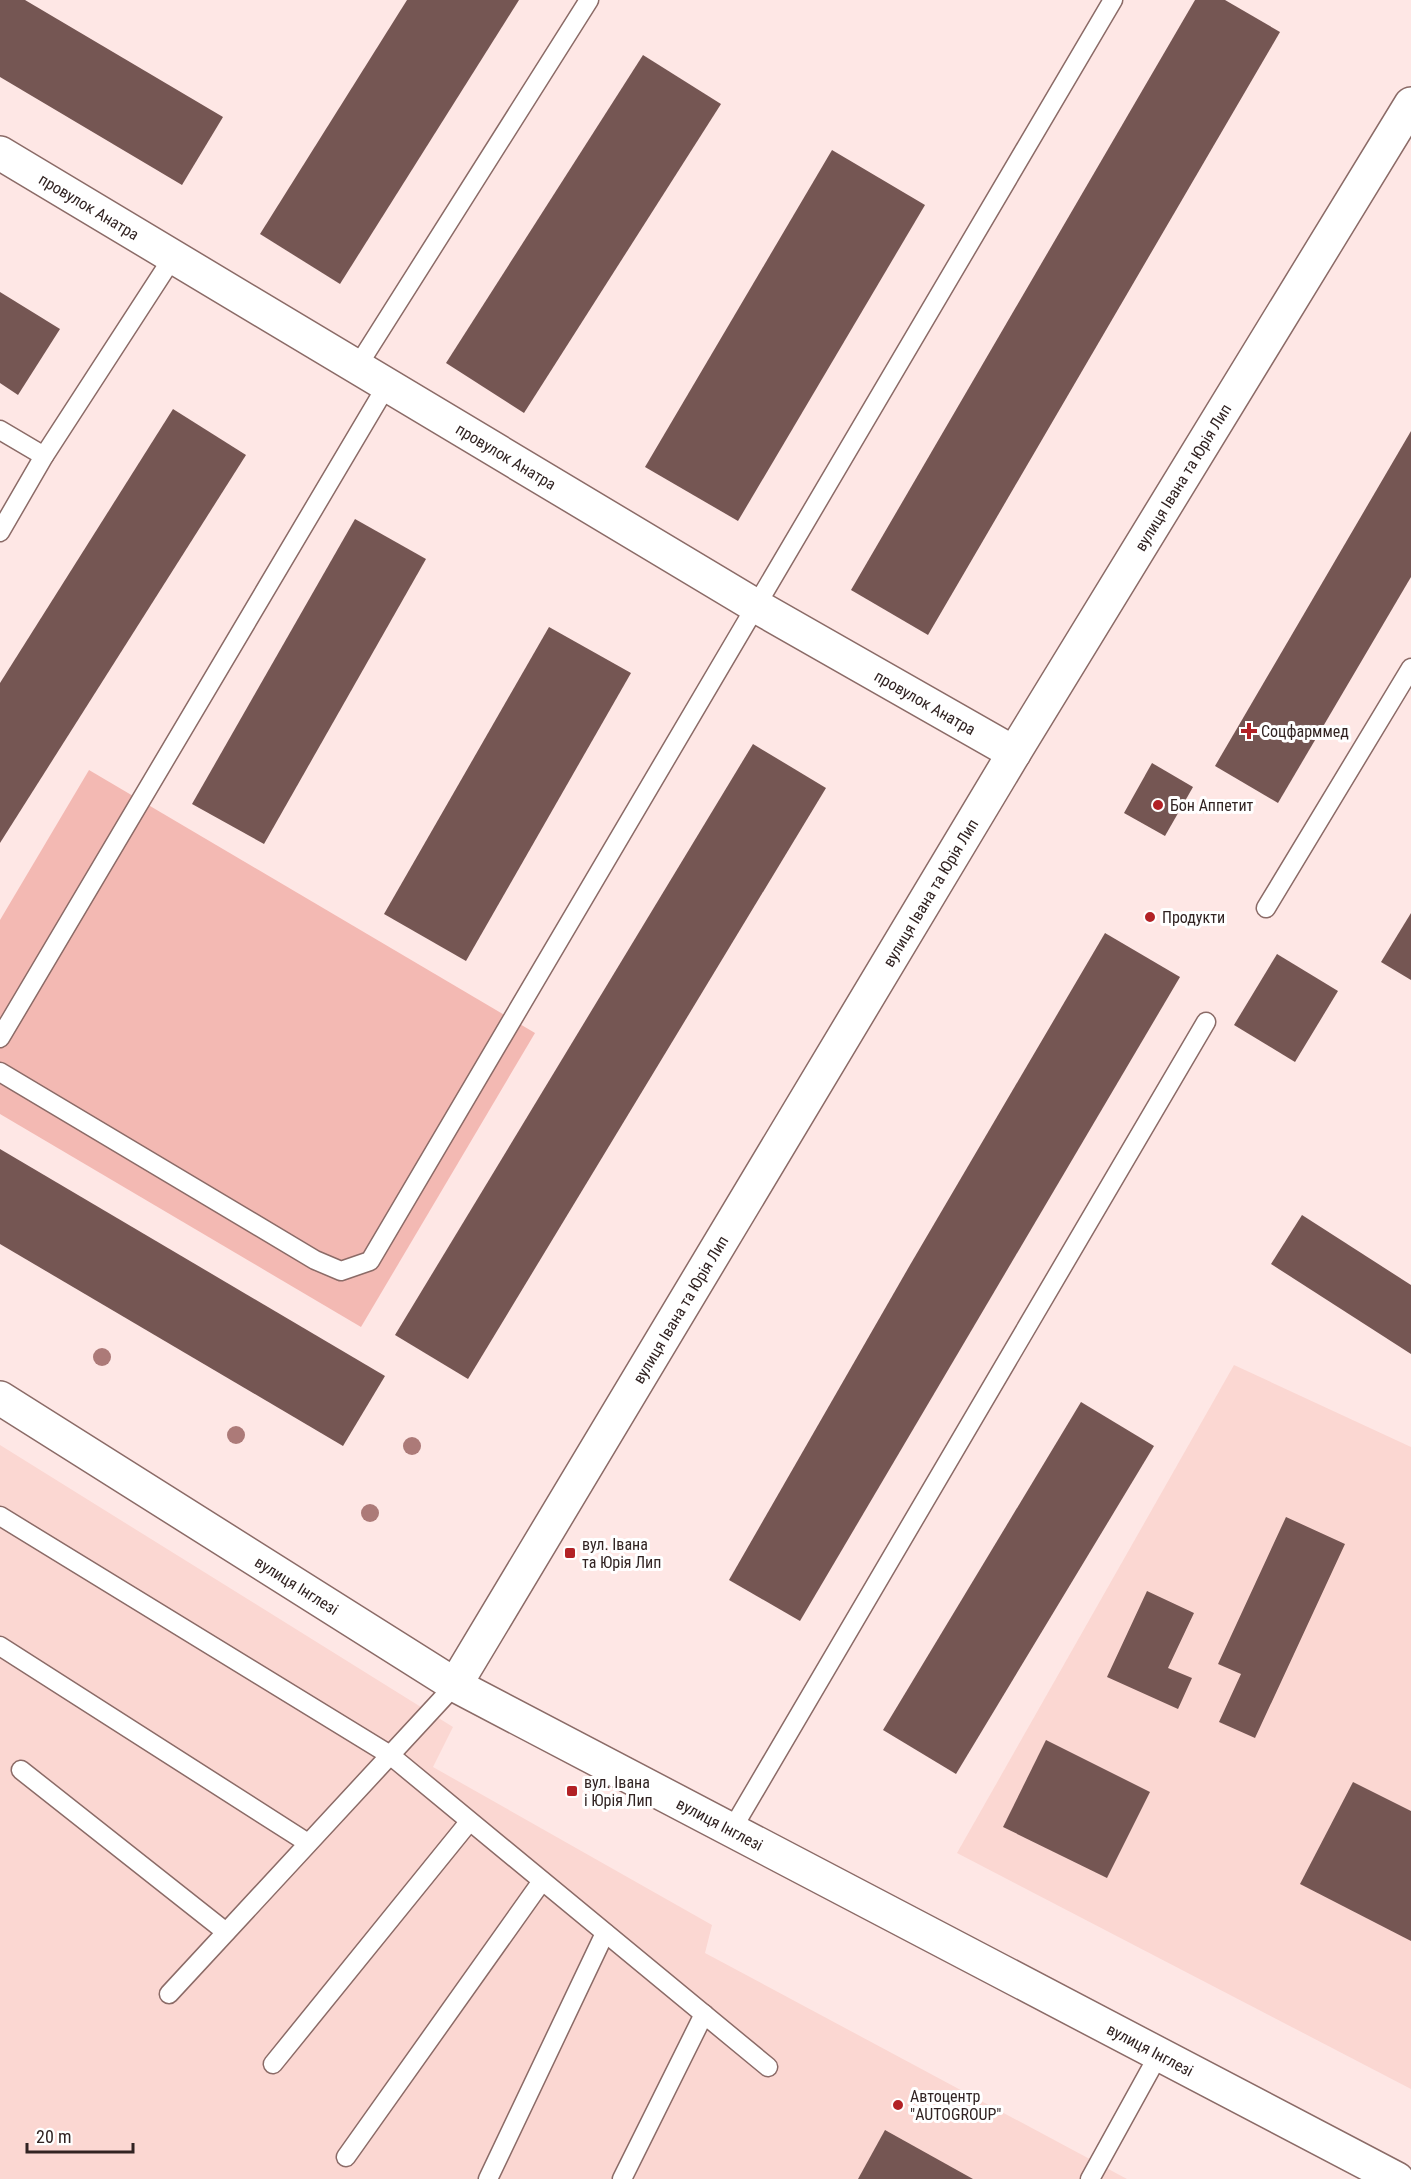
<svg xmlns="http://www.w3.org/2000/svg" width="1411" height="2179" viewBox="0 0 1411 2179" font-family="'Roboto Condensed',sans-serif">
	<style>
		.built { fill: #fbd7d2 }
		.green { fill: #f3b9b3 }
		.building { fill: #755653 }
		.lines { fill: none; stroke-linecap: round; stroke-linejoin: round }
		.lane-casing { stroke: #8b6b67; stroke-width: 21 }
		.street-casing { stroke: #8b6b67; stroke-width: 36 }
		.secondary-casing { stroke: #8b6b67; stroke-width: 36 }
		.lane { stroke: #fff; stroke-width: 18 }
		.street { stroke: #fff; stroke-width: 33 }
		.secondary { stroke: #fff; stroke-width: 33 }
		.tree { fill: #ac7a78 }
		.poi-dot { fill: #b22125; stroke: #fff; stroke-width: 2 }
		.labels { text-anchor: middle; stroke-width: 6; stroke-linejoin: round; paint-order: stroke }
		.street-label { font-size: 16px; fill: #312322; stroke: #fff }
		.poi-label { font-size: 16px; fill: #312322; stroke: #fff; text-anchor: start }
	</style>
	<rect width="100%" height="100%" fill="#fee7e5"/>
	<!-- built -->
	<g class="built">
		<path d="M1234 1365 1411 1447V2089L957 1853Z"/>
		<path d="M0 1445 453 1727 433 1767 712 1925 705 1953 1127 2179H0Z"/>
	</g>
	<!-- green -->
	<path class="green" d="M89 770 535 1033 361 1327 0 1114V920Z"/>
	<!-- building -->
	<g class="building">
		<path d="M0 0H25L223 117 182 185 0 77Z"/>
		<path d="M407 0H519L340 284 260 234Z"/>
		<path d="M1195 0H1225L1280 32 928 635 851 590Z"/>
		<path d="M643 55 721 104 524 413 446 363Z"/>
		<path d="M832 150 925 205 738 521 645 467Z"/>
		<path d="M0 292 60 329 18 395 0 383Z"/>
		<path d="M173 409 246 455 0 843V683Z"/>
		<path d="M1411 431V577L1278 803 1215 766Z"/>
		<path d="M355 519 426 559 264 844 192 804Z"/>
		<path d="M549 627 631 673 466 961 384 914Z"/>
		<path d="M753 744 826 788 468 1379 395 1335Z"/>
		<path d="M1152 763 1193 787 1165 836 1124 813Z"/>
		<path d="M1411 913V980L1381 962Z"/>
		<path d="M1105 933 1180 977 800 1621 729 1580 910 1265Z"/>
		<path d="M1277 954 1338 991 1295 1062 1234 1025Z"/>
		<path d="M0 1149 385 1376 343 1446 0 1244Z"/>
		<path d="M1302 1215 1411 1285V1354L1271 1264Z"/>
		<path d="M1081 1402 1154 1446 956 1774 883 1730Z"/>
		<path d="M1286 1517 1345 1544 1255 1738 1219 1722 1241 1674 1218 1664Z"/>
		<path d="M1147 1591 1194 1613 1168 1668 1192 1678 1178 1709 1107 1677Z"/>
		<path d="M1046 1740 1150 1792 1107 1878 1003 1827Z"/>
		<path d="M1353 1782 1411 1811V1941L1300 1884Z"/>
		<path d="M885 2130 973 2179H858Z"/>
	</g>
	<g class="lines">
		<defs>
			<g id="lane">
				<path d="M357 367 589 0"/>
				<path d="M0 430 44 456"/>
				<path d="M0 532 44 456 173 257"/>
				<path d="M1266 908 1411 668"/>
				<path d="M0 1038 387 385"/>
				<path d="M0 1072 315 1260 341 1271 370 1261 1113 0"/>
				<path d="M0 1516 390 1755 768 2067"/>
				<path d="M0 1646 308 1843"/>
				<path d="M21 1770 226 1932"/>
				<path d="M731 1831 1206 1022"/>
				<path d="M169 1994 455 1685"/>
				<path d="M273 2064 469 1822"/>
				<path d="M346 2157 542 1881"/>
				<path d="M488 2179 605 1933"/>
				<path d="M622 2179 704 2014"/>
				<path d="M1090 2179 1159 2054"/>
			</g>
			<g id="street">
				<path id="s1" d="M0 153 756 606 1014 753"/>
			</g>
			<g id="secondary">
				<path id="s2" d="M0 1398 455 1685 1397 2179"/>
				<path id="s3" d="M455 1685 1014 753 1411 104"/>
			</g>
		</defs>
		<!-- lane casing -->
		<use href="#lane" class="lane-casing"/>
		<!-- street casing -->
		<use href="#street" class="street-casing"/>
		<!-- secondary casing -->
		<use href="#secondary" class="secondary-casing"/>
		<!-- lane -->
		<use href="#lane" class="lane"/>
		<!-- street -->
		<use href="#street" class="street"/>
		<!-- secondary -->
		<use href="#secondary" class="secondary"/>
	</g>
	<!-- trees -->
	<g class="tree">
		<circle cx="102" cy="1357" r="9"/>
		<circle cx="236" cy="1435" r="9"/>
		<circle cx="412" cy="1446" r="9"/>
		<circle cx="370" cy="1513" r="9"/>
	</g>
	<!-- markers -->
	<g class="poi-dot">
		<path d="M1246 722h6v6h6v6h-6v6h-6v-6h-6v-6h6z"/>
		<circle cx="1158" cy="805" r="6"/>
		<circle cx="1150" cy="917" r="6"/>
		<rect x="564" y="1547" width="12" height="12" rx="3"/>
		<rect x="566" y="1785" width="12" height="12" rx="3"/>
		<circle cx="898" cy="2105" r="6"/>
	</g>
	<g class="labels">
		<!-- street labels -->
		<g class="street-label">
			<text dy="6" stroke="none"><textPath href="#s1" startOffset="104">провулок Анатра</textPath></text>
			<text dy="6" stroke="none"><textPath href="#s1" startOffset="590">провулок Анатра</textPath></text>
			<text dy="6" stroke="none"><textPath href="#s3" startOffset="1410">вулиця Івана та Юрія Лип</textPath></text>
			<text dy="6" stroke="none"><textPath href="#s1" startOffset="1076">провулок Анатра</textPath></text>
			<text dy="6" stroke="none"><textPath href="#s3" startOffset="924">вулиця Івана та Юрія Лип</textPath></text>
			<text dy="6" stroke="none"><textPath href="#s3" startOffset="438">вулиця Івана та Юрія Лип</textPath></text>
			<text dy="6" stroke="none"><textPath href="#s2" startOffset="351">вулиця Інглезі</textPath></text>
			<text dy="6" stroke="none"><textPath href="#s2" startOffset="837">вулиця Інглезі</textPath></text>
			<text dy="6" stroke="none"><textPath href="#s2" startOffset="1323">вулиця Інглезі</textPath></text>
		</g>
		<!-- poi labels -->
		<g class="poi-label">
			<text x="1261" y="737">Соцфарммед</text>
			<text x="1170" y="811">Бон Аппетит</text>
			<text x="1162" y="923">Продукти</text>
			<text x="582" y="1550">вул. Івана<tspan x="582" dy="18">та Юрія Лип</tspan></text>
			<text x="584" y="1788">вул. Івана<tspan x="584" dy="18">і Юрія Лип</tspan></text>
			<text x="910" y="2102">Автоцентр<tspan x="910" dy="18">"AUTOGROUP"</tspan></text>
		</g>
	</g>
	<!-- scale -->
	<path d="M27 2143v9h106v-9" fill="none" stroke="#312322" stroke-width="3"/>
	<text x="36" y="2143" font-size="18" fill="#312322" stroke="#ffffff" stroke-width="4.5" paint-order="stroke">20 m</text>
</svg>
